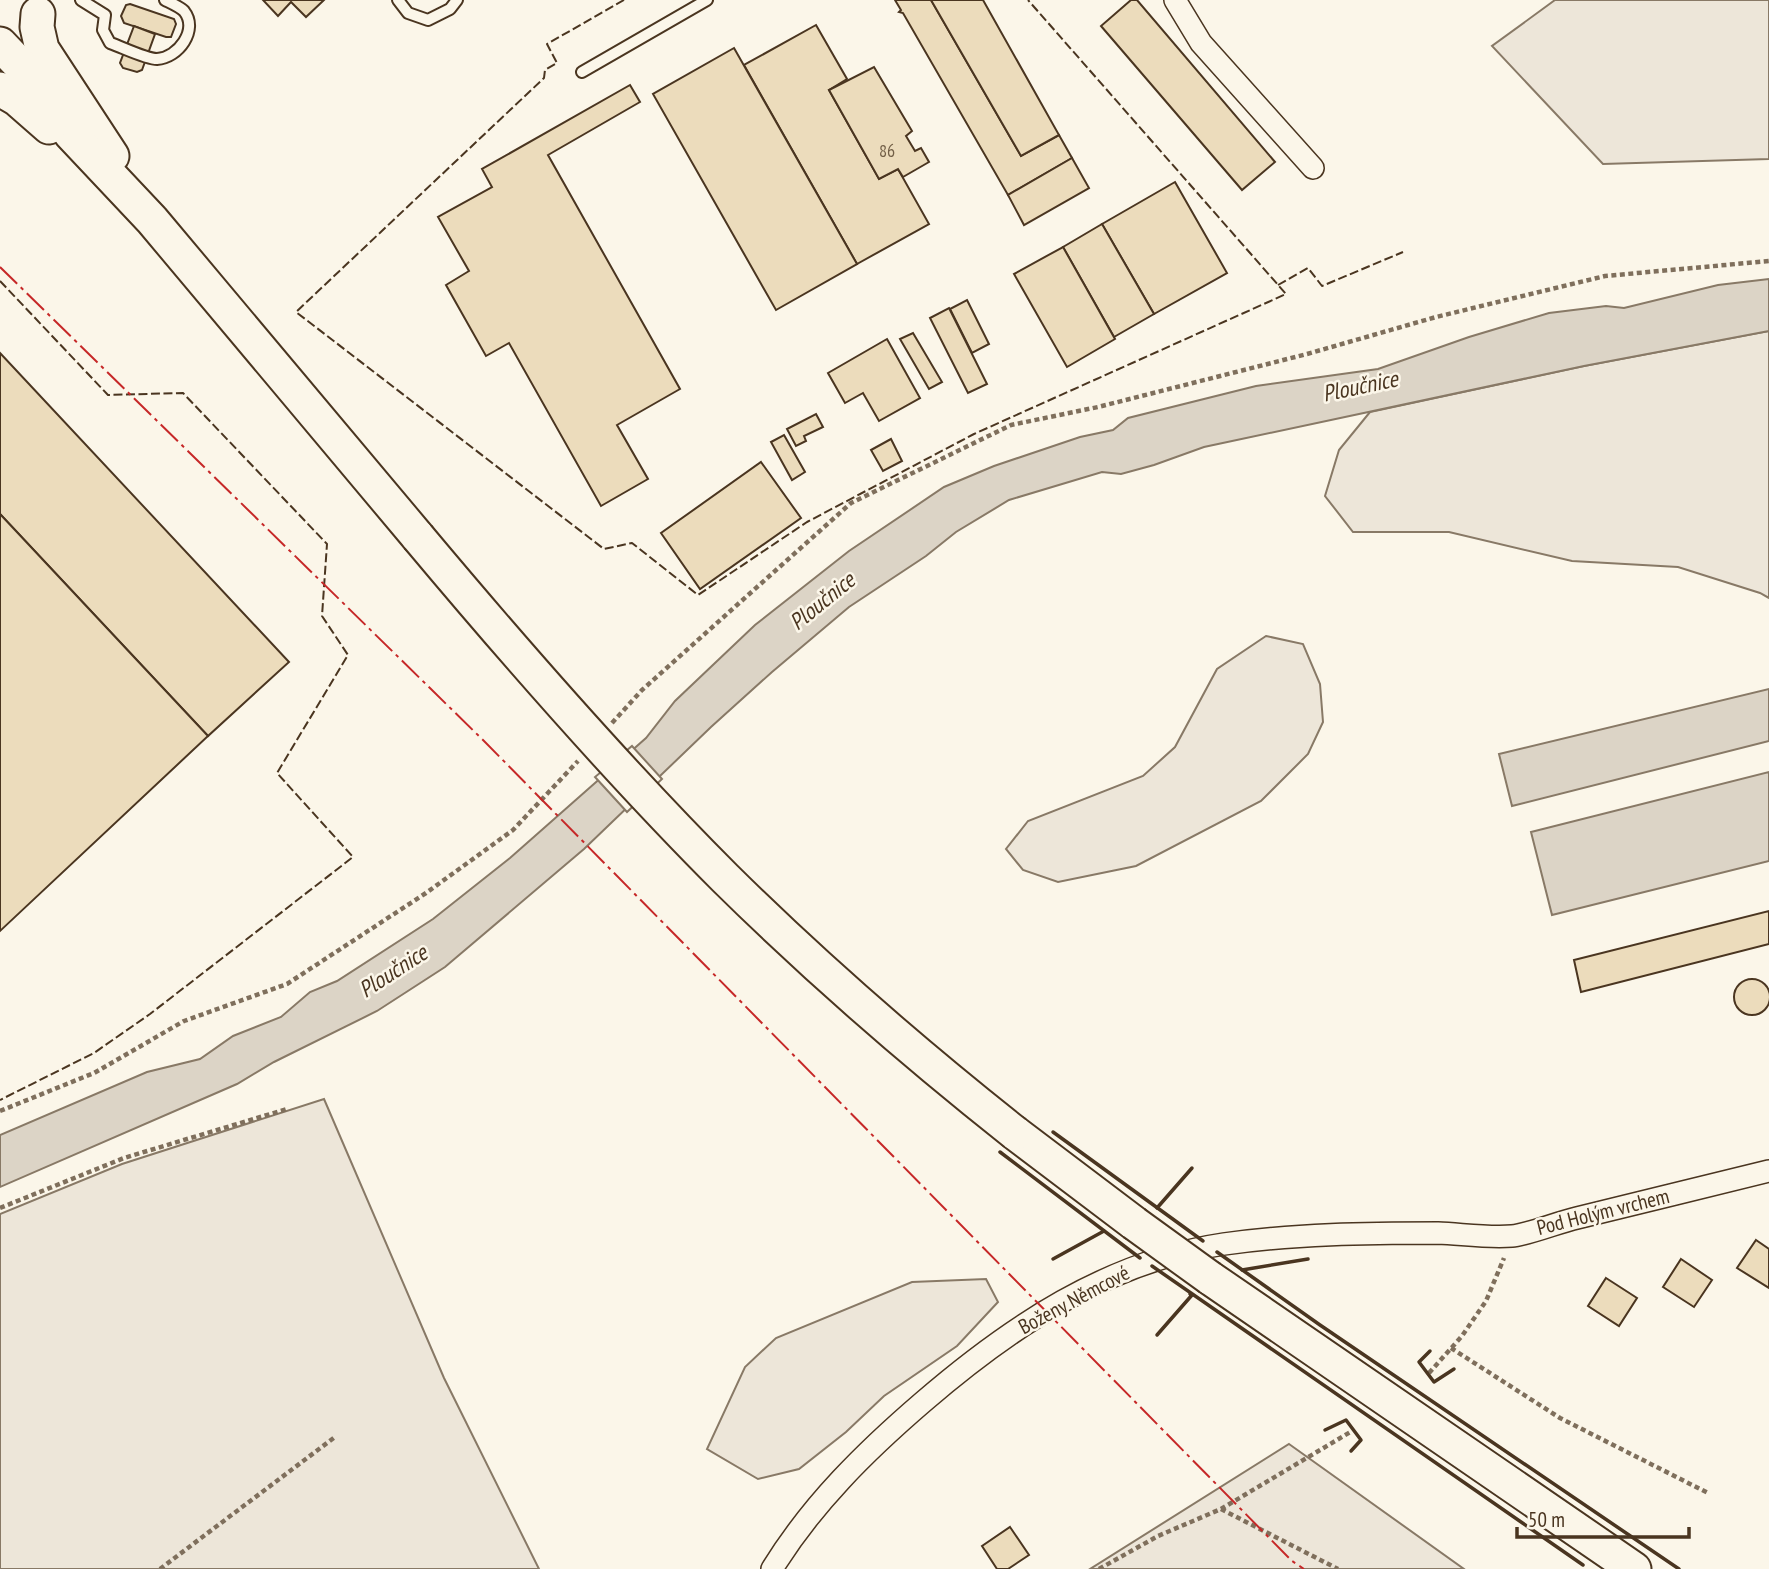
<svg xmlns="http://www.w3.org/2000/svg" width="1769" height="1569" viewBox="0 0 1769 1569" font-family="'PT Sans Narrow',sans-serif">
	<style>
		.green { fill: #ede6d9; stroke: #887966; stroke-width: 2 }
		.water { fill: #dcd4c6; stroke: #887966; stroke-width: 2 }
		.pier { fill: #fbf6e9; stroke: #887966; stroke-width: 2 }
		.building { fill: #ecdcbc; stroke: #4a3520; stroke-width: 2 }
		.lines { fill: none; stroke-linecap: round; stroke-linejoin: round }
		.lane-casing { stroke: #4a3520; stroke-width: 14 }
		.street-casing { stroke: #4a3520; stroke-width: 24 }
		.primary-casing { stroke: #4a3520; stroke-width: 37 }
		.path { stroke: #7f6f5c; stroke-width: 4.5; stroke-dasharray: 5 3.5; stroke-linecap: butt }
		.lane { stroke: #fbf6e9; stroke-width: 10 }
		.street { stroke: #fbf6e9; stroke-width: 21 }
		.primary { stroke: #fbf6e9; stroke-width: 33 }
		.primary-bridge-casing { stroke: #4a3520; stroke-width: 37; stroke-linecap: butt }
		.primary-bridge { stroke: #fbf6e9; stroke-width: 33 }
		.fence { stroke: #4a3520; stroke-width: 2; stroke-dasharray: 9 3.5; stroke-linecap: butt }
		.wall { stroke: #4a3520; stroke-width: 3.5 }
		.power { stroke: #c62828; stroke-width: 2; stroke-dasharray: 24 5 3.5 5; stroke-linecap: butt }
		.labels { text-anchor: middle; stroke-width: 5; stroke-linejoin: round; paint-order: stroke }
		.number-label { font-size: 18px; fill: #725f47 }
		.street-label { font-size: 21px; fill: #4a3520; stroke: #fbf6e9 }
		.water-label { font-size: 23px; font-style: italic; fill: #4a3520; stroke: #fbf6e9 }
	</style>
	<rect width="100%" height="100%" fill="#fbf6e9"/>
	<!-- green -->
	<g class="green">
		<path d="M1555 0H1769V159L1603 164 1492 46Z"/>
		<path d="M1769 331V598L1760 593 1678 567 1572 561 1449 532H1353L1325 496 1339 450 1370 412 1584 366Z"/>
		<path d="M1266 636 1303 644 1320 684 1323 722 1308 754 1261 801 1136 866 1058 882 1023 870 1006 849 1028 821 1143 776 1175 747 1217 669Z"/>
		<path d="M324 1099 444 1378 539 1569H0V1214L122 1164Z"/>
		<path d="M986 1279 998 1302 957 1346 884 1396 846 1432 799 1469 758 1479 707 1449 745 1367 776 1338 912 1282Z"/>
		<path d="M1289 1444 1464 1569H1090Z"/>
	</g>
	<!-- water -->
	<g class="water">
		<path d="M1769 279V331L1584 366 1204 447 1154 465 1121 474 1102 472 1009 500 956 532 926 556 849 607 772 672 711 727 584 849 445 967 377 1011 274 1062 237 1084 0 1187V1135L147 1072 200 1059 233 1036 281 1017 310 992 337 981 433 919 510 858 646 738 675 701 755 625 849 551 944 487 994 466 1080 437 1113 430 1128 418 1256 386 1378 369 1469 337 1549 313 1606 306 1624 308 1718 285Z"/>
		<path d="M1769 689V741L1512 806 1499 754Z"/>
		<path d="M1769 772V861L1552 915 1531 832Z"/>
	</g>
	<!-- pier -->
	<path class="pier" d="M632 746 662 779 627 812 595 777Z"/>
	<!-- building -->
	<g class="building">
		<path d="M263 0H324L306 17 291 2 278 16Z"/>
		<path d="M895 0H931L1021 156 1059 135 1072 158 1008 195 903 13 899 12 901 10Z"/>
		<path d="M931 0H983L1059 135 1021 156Z"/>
		<path d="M1131 0H1137L1275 162 1242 190 1101 26Z"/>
		<path d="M130 4 174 19 176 24 171 37H166L124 23 121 16 126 5Z"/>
		<path d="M816 25 847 79 829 90 879 179 898 169 929 224 857 264 744 65Z"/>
		<path d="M134 26 155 34 142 70 137 72 123 68 120 63Z"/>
		<path d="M734 48 857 264 776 310 653 94Z"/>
		<path d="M874 67 912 131 906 136 915 151 921 148 929 162 903 177 898 169 879 179 829 90Z"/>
		<path d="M630 85 640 102 548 155 680 389 617 425 648 479 601 506 509 343 486 356 446 285 469 271 438 217 492 187 482 169Z"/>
		<path d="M1072 158 1089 188 1024 225 1008 195Z"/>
		<path d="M1175 182 1227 273 1154 314 1102 224Z"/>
		<path d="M1102 224 1154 314 1114 337 1063 247Z"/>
		<path d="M1063 247 1115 339 1067 367 1014 274Z"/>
		<path d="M967 300 989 344 972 353 950 309Z"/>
		<path d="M949 308 987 384 968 393 930 318Z"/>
		<path d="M913 333 942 382 929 389 900 339Z"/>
		<path d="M887 339 920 398 879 421 863 393 845 403 828 373Z"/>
		<path d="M0 353 289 662 208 736 0 514Z"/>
		<path d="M816 414 823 427 804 436 806 441 796 446 787 429Z"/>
		<path d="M784 435 805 472 792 480 771 442Z"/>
		<path d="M891 439 902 461 883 471 871 450Z"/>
		<path d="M761 462 801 518 700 589 661 533Z"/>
		<path d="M0 514 208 736 0 931Z"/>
		<path d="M1769 911V944L1581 992 1574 960Z"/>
		<circle cx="1752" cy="997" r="18"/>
		<path d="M1756 1240 1769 1249V1288L1737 1268Z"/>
		<path d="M1681 1259 1712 1280 1694 1307 1663 1287Z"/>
		<path d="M1606 1278 1637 1298 1619 1326 1588 1306Z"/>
		<path d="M1010 1527 1029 1555 1008 1569H997L982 1546Z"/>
	</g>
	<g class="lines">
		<defs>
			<g id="lane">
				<path d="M81 0 105 15 103 30 110 43C122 47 146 59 157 59 178 58 199 30 184 11 180 7 171 3 165 0"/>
				<path d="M398 0 408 13 428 20 450 9 457 0"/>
				<path d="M582 72 707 0"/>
			</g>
			<g id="street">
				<path d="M1175 0 1201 43 1313 168"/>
				<path d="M772 1569C812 1504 866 1451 923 1402 1010 1327 1108 1261 1224 1244 1294 1234 1367 1233 1438 1233 1462 1234 1488 1238 1512 1236 1527 1235 1559 1222 1577 1218 1641 1202 1705 1187 1769 1171"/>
			</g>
			<g id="primary">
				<path d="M38 14 37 27 42 49 112 156"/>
				<path d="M0 44 21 66 71 134 152 220 418 537"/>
				<path d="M0 89 17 99 49 127"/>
				<path d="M1015 1133 1134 1223"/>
				<path d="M1210 1278 1634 1569"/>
			</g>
		</defs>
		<!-- lane casing -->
		<use href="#lane" class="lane-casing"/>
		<!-- street casing -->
		<use href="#street" class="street-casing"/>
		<!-- primary casing -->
		<use href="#primary" class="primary-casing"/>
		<!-- path -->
		<g class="path">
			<path d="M612 723 642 690 851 503 1011 425 1098 407 1307 354 1436 317 1605 276 1769 261"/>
			<path d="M0 1111 94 1073 184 1021 287 984 426 893 513 830 578 761"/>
			<path d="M0 1208 124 1158 287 1109"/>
			<path d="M1451 1348 1560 1418 1708 1493"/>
			<path d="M1429 1373 1462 1336 1486 1301 1504 1258"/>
			<path d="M1221 1509 1338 1569"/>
			<path d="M160 1569 335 1437"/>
			<path d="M1099 1569 1158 1536 1221 1509 1352 1431"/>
		</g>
		<!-- lane -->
		<use href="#lane" class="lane"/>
		<!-- street -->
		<use href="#street" class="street"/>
		<!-- primary -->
		<use href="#primary" class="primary"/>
		<defs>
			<g id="primary-bridge">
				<path d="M418 537C516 654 617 770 725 878 817 969 914 1053 1015 1133"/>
				<path d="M1134 1223 1210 1278"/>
			</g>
		</defs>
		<!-- primary-bridge casing -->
		<use href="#primary-bridge" class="primary-bridge-casing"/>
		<!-- primary-bridge -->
		<use href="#primary-bridge" class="primary-bridge"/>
		<!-- fence -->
		<g class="fence">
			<path d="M624 0 547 44 557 63 545 70 544 78 296 312 604 549 632 543 698 595 807 522 974 434 1286 294 1028 0"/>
			<path d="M0 281 108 395 183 393 327 544 322 616 348 655 277 773 353 857 150 1014 94 1053 0 1100"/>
			<path d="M1278 285 1308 268 1322 286 1403 252"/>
		</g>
		<!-- wall -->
		<g class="wall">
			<path d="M1053 1132 1203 1241"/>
			<path d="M1000 1152 1140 1258"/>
			<path d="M1157 1208 1192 1168"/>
			<path d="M1217 1252 1320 1325 1679 1569"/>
			<path d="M1053 1259 1104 1231"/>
			<path d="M1152 1266 1583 1565"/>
			<path d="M1242 1270 1308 1259"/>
			<path d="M1157 1335 1192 1295 1190 1294"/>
			<path d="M1430 1351 1419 1362 1434 1382 1454 1369"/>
			<path d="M1325 1430 1346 1420 1361 1440 1351 1451"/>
		</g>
		<!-- power -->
		<path class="power" d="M0 267 485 742 1292 1561 1304 1569"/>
	</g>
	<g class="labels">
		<!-- number labels -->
		<g class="number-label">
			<text x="887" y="157">86</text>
		</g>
		<!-- street labels -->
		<g class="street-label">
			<text transform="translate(1603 1212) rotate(-14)" y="7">Pod Holým vrchem</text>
			<text transform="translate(1074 1300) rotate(-28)" y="7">Boženy Němcové</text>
		</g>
		<!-- water labels -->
		<g class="water-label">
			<text transform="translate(1360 386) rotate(-12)" y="8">Ploučnice</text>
			<text transform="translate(822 601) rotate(-39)" y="8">Ploučnice</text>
			<text transform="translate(393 971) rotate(-33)" y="8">Ploučnice</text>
		</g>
	</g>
	<!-- scale -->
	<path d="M1517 1527v10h172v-10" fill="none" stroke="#4a3520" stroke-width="3.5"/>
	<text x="1528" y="1527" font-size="21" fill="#4a3520" stroke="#fbf6e9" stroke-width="5" paint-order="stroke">50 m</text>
</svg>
